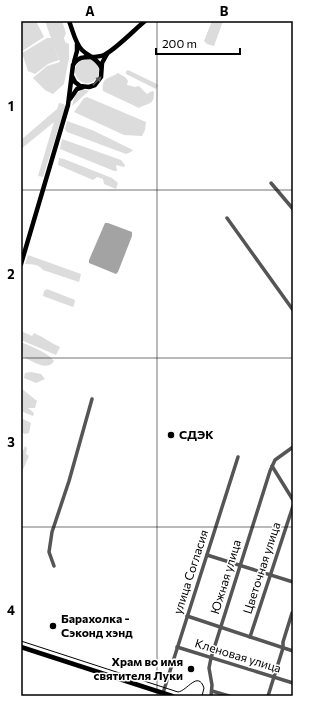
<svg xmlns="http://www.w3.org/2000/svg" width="314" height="717" viewBox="0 0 314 717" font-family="Commissioner,sans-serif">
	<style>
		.green { fill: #dcdcdc }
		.water { fill: #a3a3a3 }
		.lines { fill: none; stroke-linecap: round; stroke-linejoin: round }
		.minor { stroke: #555; stroke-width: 3.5 }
		.major { stroke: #000; stroke-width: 4.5 }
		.tram { stroke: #000; stroke-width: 1 }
		.oneway { fill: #595959 }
		.grid { fill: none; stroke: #000; stroke-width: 1; stroke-opacity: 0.55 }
		.poi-dot { fill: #000; stroke: #fff; stroke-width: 1.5 }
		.labels { text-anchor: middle; stroke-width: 3; stroke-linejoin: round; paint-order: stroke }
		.poi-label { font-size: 12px; font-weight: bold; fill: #000; stroke: #fff; text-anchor: start }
		.street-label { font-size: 12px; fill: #000; stroke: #fff }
		.neatline { fill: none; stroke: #000; stroke-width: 1.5 }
		.grid-label { font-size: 13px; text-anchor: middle; font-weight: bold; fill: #000 }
	</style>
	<rect width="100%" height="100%" fill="#fff"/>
	<!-- green -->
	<g class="green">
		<path d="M21 21H36L44 37 21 52Z"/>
		<path d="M45 21H62L66 33 64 38 65 42 69 44V58L64 84 53 94 45 90 33 78 47 66 60 62 53 42 59 60 48 64 35 74 28 71 22 53 47 38H51Z"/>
		<path d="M212 21H223L214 46 207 44 204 41Z"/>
		<circle cx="87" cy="71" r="12"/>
		<path d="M128 70 157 84 158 86 156 89 126 74V71Z"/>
		<path d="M118 73 125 77 128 81 127 85 135 87 139 86 147 94 152 91 154 92C154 106 149 102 139 108L103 91C101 76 110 79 118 73Z"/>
		<path d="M83 89 89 91 72 106 75 95Z"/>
		<path d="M87 97 146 122 145 130 142 136 124 135 74 112 84 98Z"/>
		<path d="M59 103 64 104 65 107 43 177 38 176 54 122 21 149V140L57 109Z"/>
		<path d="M67 121 92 130 133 150 131 152 126 154 67 132 65 129Z"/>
		<path d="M62 139 121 160 125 165 124 167 116 165 117 171H114L60 149Z"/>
		<path d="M59 158 64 159 112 178 118 183 116 189 104 184 103 179 97 177 93 180 58 165Z"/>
		<path d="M28 255 81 274 79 282 43 270C37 263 33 265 25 264Z"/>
		<path d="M47 289 75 300 74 305 73 307 43 296 44 291Z"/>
		<path d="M21 331 32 336 34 333C43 337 51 343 60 347L56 355 21 340Z"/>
		<path d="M21 342C30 346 49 353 54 361 47 372 33 361 23 357V354H21Z"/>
		<path d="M31 372 41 374 45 379 36 383 24 378 25 373Z"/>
		<path d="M21 388 37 401 35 408H28L34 413 33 416 21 411Z"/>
		<path d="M21 418 31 423 29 433 25 434 21 432Z"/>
		<path d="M25 446 27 448 26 454 29 456 21 474V456Z"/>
	</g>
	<!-- water -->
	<path class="water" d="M105 223H108L132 232V236L118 272 116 274 89 263V260Z"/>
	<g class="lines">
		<!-- minor -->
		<g class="minor">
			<path d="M271 183 293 209"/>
			<path d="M227 218 293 310"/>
			<path d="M272 466 293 500"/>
			<path d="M207 555 293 582"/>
			<path d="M54 566 49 552 52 532 69 481 92 399"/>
			<path d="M187 616 293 651"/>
			<path d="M250 637 293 506"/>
			<path d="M177 647 293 683"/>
			<path d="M212 691 229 696"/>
			<path d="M163 693 238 457"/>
			<path d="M211 696 212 685 209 668 211 658 270 471 275 460 293 447"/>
			<path d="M268 696 283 648V642L292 613"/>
		</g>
		<!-- major -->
		<g class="major">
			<path d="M69 21C73 31 75 43 82 50 89 57 97 58 101 67"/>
			<path d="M74 62 77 51V44"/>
			<path d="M72 76 75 82 80 86 89 87 95 85 101 77 102 63 107 54"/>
			<path d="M70 99 77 89 83 87"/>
			<path d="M21 264 68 105 73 65C81 52 92 60 104 55 115 50 134 30 145 21"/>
			<path d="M21 647 172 696"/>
		</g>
		<!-- tram -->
		<path class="tram" d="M21 641 178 692C187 691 198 670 204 688L202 696"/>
	</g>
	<!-- one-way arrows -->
	<defs><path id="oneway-solid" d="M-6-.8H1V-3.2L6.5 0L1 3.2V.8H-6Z"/></defs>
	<use class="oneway" href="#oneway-solid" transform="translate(97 81) rotate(-46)"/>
	<!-- grid -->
	<path class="grid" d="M157 21V696M21 190H293M21 358H293M21 527H293"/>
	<!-- markers -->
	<g class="poi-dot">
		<circle cx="171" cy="435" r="4"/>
		<circle cx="53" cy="626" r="4"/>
		<circle cx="191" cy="669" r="4"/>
	</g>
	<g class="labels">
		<!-- poi labels -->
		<g class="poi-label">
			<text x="179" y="439">СДЭК</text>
			<text x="61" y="623">Барахолка -<tspan x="61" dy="14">Сэконд хэнд</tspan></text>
			<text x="183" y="666" text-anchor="end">Храм во имя<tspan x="183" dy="14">святителя Луки</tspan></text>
		</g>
		<!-- street labels -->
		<g class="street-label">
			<text transform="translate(262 568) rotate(-72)" y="4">Цветочная улица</text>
			<text transform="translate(191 572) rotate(-72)" y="4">улица Согласия</text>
			<text transform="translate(226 577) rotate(-73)" y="4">Южная улица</text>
			<text transform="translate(238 656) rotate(17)" y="4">Кленовая улица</text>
		</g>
	</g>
	<!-- border -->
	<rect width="314" height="717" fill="none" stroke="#ffffff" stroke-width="44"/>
	<!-- scale -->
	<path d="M156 48v6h84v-6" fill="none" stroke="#000000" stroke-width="2"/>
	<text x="162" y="48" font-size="12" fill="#000000" stroke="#ffffff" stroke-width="3" paint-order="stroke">200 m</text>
	<rect x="22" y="22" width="270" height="673" class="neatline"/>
	<g class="grid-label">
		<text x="90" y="16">A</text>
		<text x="224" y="16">B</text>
		<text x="11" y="111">1</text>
		<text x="11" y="279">2</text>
		<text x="11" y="447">3</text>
		<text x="11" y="615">4</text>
	</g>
</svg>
